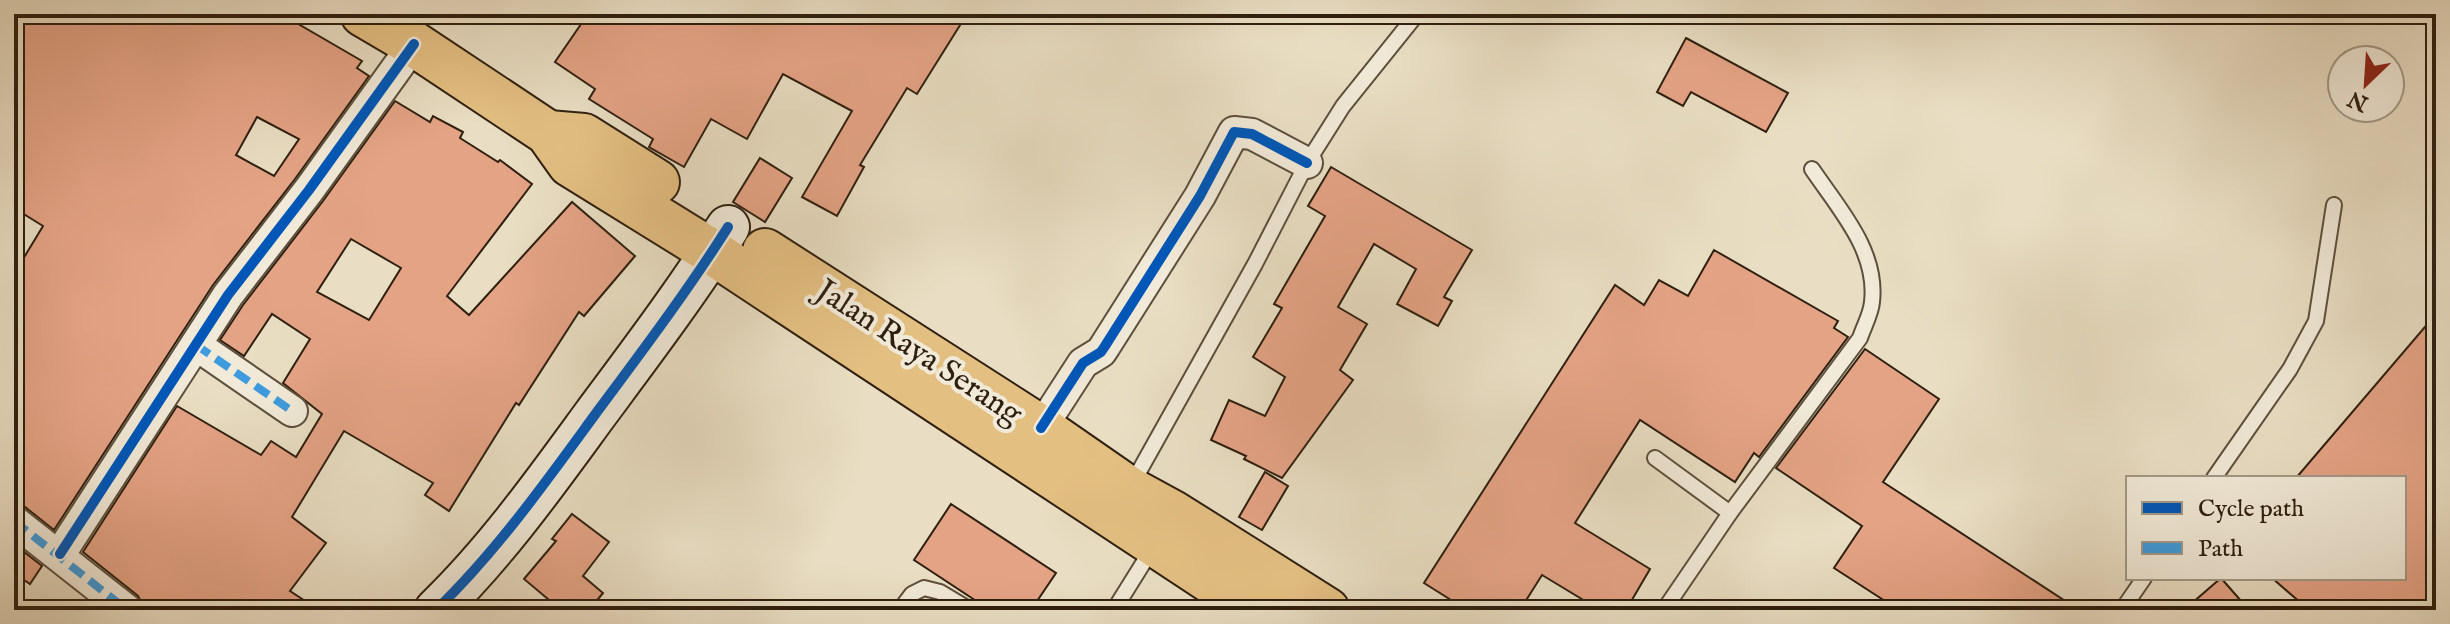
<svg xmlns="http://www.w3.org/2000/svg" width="2450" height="624" viewBox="0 0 2450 624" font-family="'IM FELL English',serif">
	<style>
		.building { fill: #e4a385; stroke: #2e1f0f; stroke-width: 2; fill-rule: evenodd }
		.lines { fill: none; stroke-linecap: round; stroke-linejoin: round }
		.lane-casing { stroke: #5d4f3c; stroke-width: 18 }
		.street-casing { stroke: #5d4f3c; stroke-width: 34 }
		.secondary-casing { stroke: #2e1f0f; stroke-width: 46 }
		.highway-casing { stroke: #2e1f0f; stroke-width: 48 }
		.lane { stroke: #f1ead8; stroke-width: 14 }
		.street { stroke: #f1ead8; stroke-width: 30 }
		.secondary { stroke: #f1ead8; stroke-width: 42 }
		.highway { stroke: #e4bf82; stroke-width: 44 }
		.quiet { stroke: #3d9bde; stroke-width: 8; stroke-dasharray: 16 8; stroke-linecap: butt }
		.cycleway-casing { stroke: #f1ead8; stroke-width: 15 }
		.cycleway { stroke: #0057b8; stroke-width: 10 }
		.labels { text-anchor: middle; stroke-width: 8; stroke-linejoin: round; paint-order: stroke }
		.street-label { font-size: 32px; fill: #2e1f0f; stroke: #f1ead8 }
	</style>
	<rect width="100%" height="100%" fill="#e9dec3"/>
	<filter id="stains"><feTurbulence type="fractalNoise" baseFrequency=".0025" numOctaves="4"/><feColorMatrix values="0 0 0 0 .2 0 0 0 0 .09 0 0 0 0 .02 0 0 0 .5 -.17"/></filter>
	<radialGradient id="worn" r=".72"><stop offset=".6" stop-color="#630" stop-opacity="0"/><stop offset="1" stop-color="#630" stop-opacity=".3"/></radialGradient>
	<!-- building -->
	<g class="building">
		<path d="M14 14H281L362 61 357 68 369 76 295 179 213 285 54 530 25 507 14 503V274L43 226 14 208ZM257 117 299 139 274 176 236 155Z"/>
		<path d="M588 14H967L917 94 907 88 860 165 864 167 837 216 802 197 852 111 783 74 747 139 711 119 684 167 649 147 653 139 589 99 595 89 555 62Z"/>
		<path d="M1686 38 1788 93 1766 132 1691 92 1683 106 1657 92Z"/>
		<path d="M395 101 430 122 433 116 463 132 460 138 498 162 500 160 532 184 447 296 469 315 572 202 635 256 584 316 579 312 519 405 516 403 449 511 425 495 433 483 344 431 292 517 326 543 290 591 319 610H145L138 596 83 552 177 406 261 455 271 441 296 457 322 414 283 383 310 339 272 314 244 356 220 340 243 305 323 201ZM351 239 401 268 369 320 317 292Z"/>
		<path d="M760 158 792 178 765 222 733 202Z"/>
		<path d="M1331 167 1472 250 1444 297 1452 301 1438 326 1397 304 1416 269 1374 244 1338 307 1367 324 1340 370 1353 380 1282 478 1244 459 1246 456 1211 440 1229 400 1265 416 1285 377 1253 357 1282 308 1274 304 1325 216 1308 206Z"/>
		<path d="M1714 250 1838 321 1834 328 1848 337 1759 457 1754 453 1735 482 1640 420 1575 523 1650 569 1626 610H1600L1542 575 1520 610H1467L1424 583 1615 285 1644 305 1659 280 1688 296Z"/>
		<path d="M2436 314V610H2309L2272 578H2404V478H2296Z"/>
		<path d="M1865 349 1939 399 1883 482 2079 610H1899L1834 568 1862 526 1776 468Z"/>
		<path d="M1265 472 1288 486 1262 530 1239 517Z"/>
		<path d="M951 504 1056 573 1031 610H990L914 560Z"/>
		<path d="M572 514 609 542 583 576 603 593 589 610H561L524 579 556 541 552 539Z"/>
		<path d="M14 544 42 566 30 584 14 573Z"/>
		<path d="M2221 578 2249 610H2184Z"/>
	</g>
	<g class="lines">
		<defs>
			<g id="lane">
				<path d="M1655 458 1730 513"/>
				<path d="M2214 478 2290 369 2316 321 2334 205"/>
				<path d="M1132 484 1255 264 1307 163 1343 106 1417 14"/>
				<path d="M900 610 912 594 924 588 940 592 970 610"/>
				<path d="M1114 610 1152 549"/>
				<path d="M1664 610 1730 513 1860 338C1864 326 1871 314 1872 302 1878 251 1839 209 1812 169"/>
				<path d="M2122 610 2144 578"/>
			</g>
			<g id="street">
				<path d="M196 345 292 411"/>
				<path d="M1041 428 1083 363 1101 352 1105 346 1200 196 1234 132 1252 134 1307 163"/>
				<path d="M14 521 127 610"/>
				<path d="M60 554 228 295 309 190 414 44"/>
			</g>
			<path id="secondary" d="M436 610C496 552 545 483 594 416 640 354 687 292 728 227"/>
			<g id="highway">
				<path d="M363 14 414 44 548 133 570 164 712 252 1255 610"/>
				<path d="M548 133 584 136 657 182"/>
				<path d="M765 251 1041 428 1129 489 1173 513 1327 610"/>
			</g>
		</defs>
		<!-- lane casing -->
		<use href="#lane" class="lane-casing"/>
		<!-- street casing -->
		<use href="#street" class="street-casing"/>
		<!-- secondary casing -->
		<use href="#secondary" class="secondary-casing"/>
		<!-- highway casing -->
		<use href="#highway" class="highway-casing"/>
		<!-- lane -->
		<use href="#lane" class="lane"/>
		<!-- street -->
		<use href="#street" class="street"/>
		<!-- secondary -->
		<use href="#secondary" class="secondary"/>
		<!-- highway -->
		<use href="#highway" class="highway"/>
		<!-- quiet -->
		<g class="quiet">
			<path d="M196 345 292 411"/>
			<path d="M14 521 127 610"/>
		</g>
		<defs>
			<g id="cycleway">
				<path d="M1041 428 1083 363 1101 352 1105 346 1200 196 1234 132 1252 134 1307 163"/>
				<path d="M60 554 228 295 309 190 414 44"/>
				<path d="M436 610C496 552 545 483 594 416 640 354 687 292 728 227"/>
			</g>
		</defs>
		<!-- cycleway casing -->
		<use href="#cycleway" class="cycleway-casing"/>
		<!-- cycleway -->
		<use href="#cycleway" class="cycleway"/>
	</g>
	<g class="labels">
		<!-- street labels -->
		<g class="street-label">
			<text transform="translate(920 351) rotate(33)" y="11">Jalan Raya Serang</text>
		</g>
	</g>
	<!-- margin -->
	<rect width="2450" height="624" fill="none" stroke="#e9dec3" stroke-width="48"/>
	<rect x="16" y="16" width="2418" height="592" fill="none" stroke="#2e1f0f" stroke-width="4"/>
	<rect x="24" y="24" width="2402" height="576" fill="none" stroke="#2e1f0f" stroke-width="2"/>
	<!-- legend -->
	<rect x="2126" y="476" width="280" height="104" fill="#f1ead8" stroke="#a39988" stroke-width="2"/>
	<rect x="2142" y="502" width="40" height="12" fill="#0057b8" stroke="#a39988" stroke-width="2"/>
	<text x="2198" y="516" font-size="24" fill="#2e1f0f">Cycle path</text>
	<rect x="2142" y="542" width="40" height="12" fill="#3d9bde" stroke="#a39988" stroke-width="2"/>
	<text x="2198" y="556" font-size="24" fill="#2e1f0f">Path</text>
	<!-- north arrow -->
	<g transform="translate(2366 84) rotate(205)"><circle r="38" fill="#f1ead8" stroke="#a39988" stroke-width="2"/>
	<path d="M0-6L14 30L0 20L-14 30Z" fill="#8f2418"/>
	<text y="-12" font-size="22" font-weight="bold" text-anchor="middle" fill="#2e1f0f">N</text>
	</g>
	<rect width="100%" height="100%" filter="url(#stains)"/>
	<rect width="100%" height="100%" fill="url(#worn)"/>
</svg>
